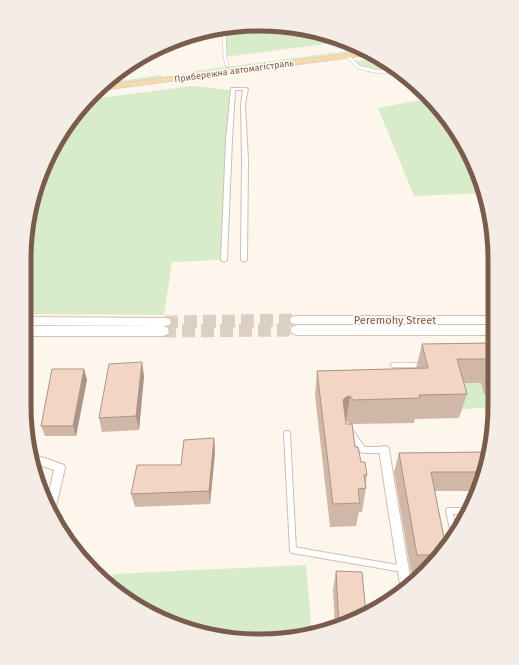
<svg xmlns="http://www.w3.org/2000/svg" width="519" height="665" viewBox="0 0 519 665" font-family="'Fira Sans',sans-serif">
	<style>
		.green { fill: #d8ecc9 }
		.lines { fill: none; stroke-linecap: round; stroke-linejoin: round }
		.secondary-tunnel { stroke: #dcd0c4; stroke-width: 13; stroke-dasharray: 13 6; stroke-linecap: butt }
		.service-far2-casing { stroke: #d1beb0; stroke-width: 4 }
		.service-far1-casing { stroke: #d1beb0; stroke-width: 6 }
		.service-casing { stroke: #d1beb0; stroke-width: 8 }
		.pedestrian-casing { stroke: #d1beb0; stroke-width: 2 }
		.minor-casing { stroke: #d1beb0; stroke-width: 2 }
		.secondary-casing { stroke: #d6c0b0; stroke-width: 2 }
		.primary-casing { stroke: #dad1cd; stroke-width: 2 }
		.service-far2 { stroke: #fff; stroke-width: 3 }
		.service-far1 { stroke: #fff; stroke-width: 4.5 }
		.service { stroke: #fff; stroke-width: 6 }
		.pedestrian { fill: #fff; fill-rule: evenodd }
		.minor { fill: #fff; fill-rule: evenodd }
		.secondary { fill: #fff; fill-rule: evenodd }
		.primary { fill: #fbd9a5; fill-rule: evenodd }
		.wall { fill: #d1b7a8; fill-rule: evenodd }
		.shaded-wall { fill: #aa9588 }
		.building { fill: #f3d5c3; stroke: #aa9588 }
		.labels { text-anchor: middle; stroke-width: 3.5; stroke-linejoin: round; paint-order: stroke }
		.far-street-label { font-size: 9px; fill: #7a5c4d; stroke: #fffaf3 }
		.street-label { font-size: 11px; fill: #7a5c4d; stroke: #fffaf3 }
		.rim { fill: none; stroke: #7a5c4d; stroke-width: 5 }
	</style>
	<rect width="100%" height="100%" fill="#fdf6ec"/>
	<!-- green -->
	<g class="green">
		<path d="M229 26 320 32 341 42 225 57 224 28Z"/>
		<path d="M357 50 360 51 197 73 194 71Z"/>
		<path d="M375 59 397 70C383 71 363 73 354 61Z"/>
		<path d="M161 75 162 78 108 85 112 82Z"/>
		<path d="M192 86 230 90 220 260 172 262 164 315 24 314V244L36 184 73 116 92 99Z"/>
		<path d="M426 99 463 142 483 184 484 193 414 196 378 108Z"/>
		<path d="M492 367 491 407 453 410 403 371Z"/>
		<path d="M306 565 312 634 260 641 199 633 142 610 111 586 113 574Z"/>
	</g>
	<g class="lines">
		<!-- secondary-tunnel -->
		<g class="secondary-tunnel">
			<path d="M165 322 296 320"/>
			<path d="M163 331 297 330"/>
		</g>
		<defs>
			<g id="service-far2">
				<path d="M224 28 225 57 227 65"/>
				<path d="M348 56 358 67 374 71 403 73"/>
			</g>
			<path id="service-far1" d="M393 365H422"/>
			<g id="service">
				<path d="M351 433 363 450H384"/>
				<path d="M287 434 293 550 403 569"/>
				<path d="M455 537 449 511H466"/>
			</g>
			<path id="pedestrian" d="M231 88H246L248 89 245 104 248 161 247 260 244 262 241 260 242 161 241 104 243 90H235L232 140 227 260 224 262 221 260 226 140Z"/>
			<g id="minor">
				<path d="M384 446 388 447 389 450 411 583 401 591 379 450 380 447Z"/>
				<path d="M30 453 64 465 65 468 54 514 52 515 47 502 54 470 31 462Z"/>
			</g>
			<g id="secondary">
				<path d="M296 316H493V324H296L291 323 290 320 291 317Z"/>
				<path d="M24 317 165 318 170 319 171 322 170 325 163 326 168 328 169 331 168 334 163 336H24V326H159L24 325Z"/>
				<path d="M297 325H493V335H297L292 333 291 330 292 327Z"/>
			</g>
			<path id="primary" d="M361 52 367 55 102 90 109 85Z"/>
		</defs>
		<!-- service-far2 casing -->
		<use href="#service-far2" class="service-far2-casing"/>
		<!-- service-far1 casing -->
		<use href="#service-far1" class="service-far1-casing"/>
		<!-- service casing -->
		<use href="#service" class="service-casing"/>
		<!-- pedestrian casing -->
		<use href="#pedestrian" class="pedestrian-casing"/>
		<!-- minor casing -->
		<use href="#minor" class="minor-casing"/>
		<!-- secondary casing -->
		<use href="#secondary" class="secondary-casing"/>
		<!-- primary casing -->
		<use href="#primary" class="primary-casing"/>
		<!-- service-far2 -->
		<use href="#service-far2" class="service-far2"/>
		<!-- service-far1 -->
		<use href="#service-far1" class="service-far1"/>
		<!-- service -->
		<use href="#service" class="service"/>
		<!-- pedestrian -->
		<use href="#pedestrian" class="pedestrian"/>
		<!-- minor -->
		<use href="#minor" class="minor"/>
		<!-- secondary -->
		<use href="#secondary" class="secondary"/>
		<!-- primary -->
		<use href="#primary" class="primary"/>
	</g>
	<!-- wall -->
	<g class="wall">
		<path d="M493 343 492 394H484L481 383H464L467 394 459 418 415 419 414 423 352 424 355 447 361 462 367 475 366 483V488L362 512H359L356 526 330 527 315 395 317 371 416 368 422 344ZM346 421 350 424H346Z"/>
		<path d="M84 369 87 380 76 436H45L41 426Z"/>
		<path d="M144 376 139 430 102 432 99 418Z"/>
		<path d="M214 438 215 452 210 504 135 507 131 494 181 465Z"/>
		<path d="M490 452 474 491H435L446 548 425 573H411L394 472 399 453Z"/>
		<path d="M336 571 366 614 335 627 333 589Z"/>
	</g>
	<!-- shaded-wall -->
	<g class="shaded-wall">
		<path d="M142 362 144 376 139 430 136 416Z"/>
		<path d="M84 369 87 380 76 436 73 426Z"/>
		<path d="M350 396 346 421H343V400L346 397Z"/>
		<path d="M214 438 215 452 210 504 209 491Z"/>
		<path d="M98 566 103 580 97 575Z"/>
	</g>
	<!-- building -->
	<g class="building">
		<path d="M493 343 492 367 489 359H457L467 394 419 395 420 398 353 400 350 396 346 397 343 400 346 424H352L355 447H358L361 462H365L367 475H364L366 488 358 489 360 503 333 504 317 371 428 368 422 344Z"/>
		<path d="M142 362 136 416 99 418 109 364Z"/>
		<path d="M52 369H84L73 426H41Z"/>
		<path d="M214 438 209 491 131 494 137 465H181L184 440Z"/>
		<path d="M490 452 482 472H431L446 548 440 555H417L399 453Z"/>
		<path d="M88 566H98L97 575 93 572Z"/>
		<path d="M336 571 362 572 366 614 339 625Z"/>
	</g>
	<g class="labels">
		<!-- far-street labels -->
		<g class="far-street-label">
			<text transform="translate(234 71) rotate(-8)" y="3">Прибережна автомагістраль</text>
		</g>
		<!-- street labels -->
		<g class="street-label">
			<text x="395" y="324">Peremohy Street</text>
		</g>
	</g>
	<!-- crop -->
	<path d="M0 0H519V665H0ZM259 31H260A228 228 0 0 1 488 259V406A228 228 0 0 1 260 634H259A228 228 0 0 1 31 406V259A228 228 0 0 1 259 31Z" fill="#f4ede6" fill-rule="evenodd"/>
	<path class="rim" d="M259 31H260A228 228 0 0 1 488 259V406A228 228 0 0 1 260 634H259A228 228 0 0 1 31 406V259A228 228 0 0 1 259 31Z"/>
</svg>
